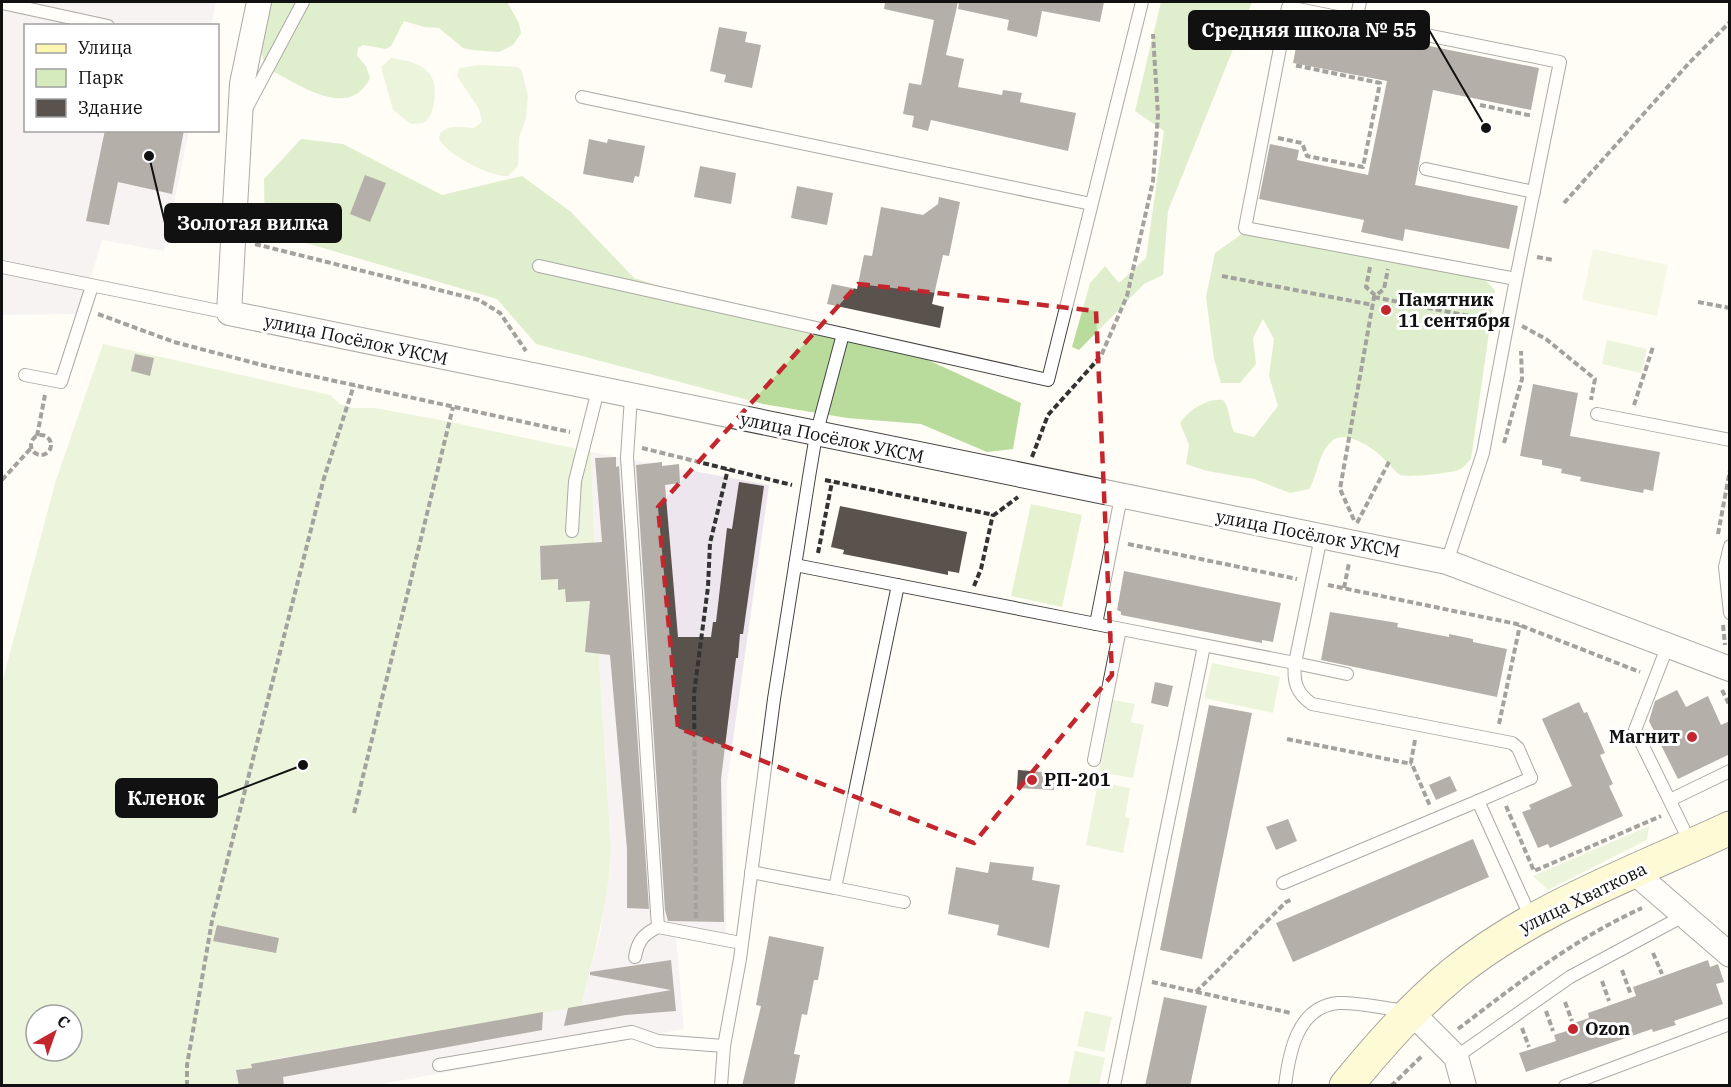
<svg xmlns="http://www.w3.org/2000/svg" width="1731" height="1087" viewBox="0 0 1731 1087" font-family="'IBM Plex Serif',serif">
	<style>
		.industrial { fill: #eee6ef }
		.green { fill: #d5ebbd; fill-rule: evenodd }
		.forest { fill: #b9dc9c }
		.pitch { fill: #e6f2cf }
		.building { fill: #5a524d }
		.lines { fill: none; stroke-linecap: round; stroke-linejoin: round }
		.service-casing { stroke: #444; stroke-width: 14 }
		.minor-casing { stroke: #444; stroke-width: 26 }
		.secondary-casing { stroke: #333; stroke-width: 35 }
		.path { stroke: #333; stroke-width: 4; stroke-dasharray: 6 3; stroke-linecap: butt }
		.service { stroke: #fff; stroke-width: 12 }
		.minor { stroke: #fff; stroke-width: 24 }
		.secondary { stroke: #fff6b0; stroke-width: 33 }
		.marked { fill: none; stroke: #c4262e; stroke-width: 4.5; stroke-dasharray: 12 8; stroke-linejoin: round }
		.poi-dot { fill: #c4262e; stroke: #fff; stroke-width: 2 }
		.labels { text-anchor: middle; stroke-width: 6; stroke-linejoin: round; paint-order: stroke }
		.poi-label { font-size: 18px; font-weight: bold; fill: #111; stroke: #fff; text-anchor: start }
		.street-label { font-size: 18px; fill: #111; stroke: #fff }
		.leader { fill: none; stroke: #111; stroke-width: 2 }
		.callout-dot { fill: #111; stroke: #fff; stroke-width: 2 }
		.callout { fill: #111; stroke: #111; stroke-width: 2 }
		.callout-label { font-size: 20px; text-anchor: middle; font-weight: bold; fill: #fff }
	</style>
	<rect width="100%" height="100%" fill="#fffdf5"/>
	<!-- industrial -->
	<g class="industrial">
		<path d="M2 2H216L211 25 26 26V130L189 131 164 251 102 240 80 314 2 315Z"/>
		<path d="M591 452 769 485 727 782 726 933 676 937 684 1029 376 1085H270L269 1060 581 1005 600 934 610 870 611 848 599 661Z"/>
	</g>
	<!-- green -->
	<g class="green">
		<path d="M391 58C420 62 440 70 434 103 432 112 431 118 423 123L411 124 393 110 381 67Z"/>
		<path d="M479 65 518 67 522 71 528 96 526 118 519 138 518 166 508 176C490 177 447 155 439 139L440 133C450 124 461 127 474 128L482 122 479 109 457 76 459 68Z"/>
		<path d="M1607 340 1647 349 1641 373 1602 364Z"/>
		<path d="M103 344 330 395 340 404 353 408H375L446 421 591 452 599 661 611 848C609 902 594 954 581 1006L269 1060 270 1085 2 1086V683L55 483ZM36 1015H72V1051H36Z"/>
		<path d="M1212 663 1280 677 1273 713 1204 698Z"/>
		<path d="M1113 700 1135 704 1131 722 1144 725 1133 778 1099 772Z"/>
		<path d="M1098 782 1130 788 1125 817 1130 818 1123 853 1086 845Z"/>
		<path d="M1649 826 1647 840 1548 890 1533 876Z"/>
		<path d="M1085 1011 1112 1017 1104 1052 1077 1046Z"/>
		<path d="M1075 1051 1105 1058 1099 1085H1068Z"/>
	</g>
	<!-- forest -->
	<g class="forest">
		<path d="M271 2H507L519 23 521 33 513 45 499 52 472 50 463 48 439 28 424 27 404 21 391 46 386 49 363 45 358 48 357 56 366 66 370 78C349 122 297 83 267 68 255 50 267 21 271 2Z"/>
		<path d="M1161 2H1252L1168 211 1163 275 1144 284 1079 350 1072 347 1090 283 1105 266 1119 283 1146 258 1164 131 1135 111Z"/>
		<path d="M301 139 343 144 442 195 522 176 571 212 634 278 669 289 715 298 913 353 1021 403 1013 449 987 452 921 424 847 418 763 404 536 344 497 299 265 231 264 179Z"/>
		<path d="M1246 231 1482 277 1495 290 1471 459C1468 462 1464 467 1461 469 1453 473 1409 478 1400 475 1395 472 1391 466 1387 462 1375 449 1346 428 1331 442 1318 454 1318 475 1309 489L1290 493 1254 479 1207 471 1186 464 1189 445 1180 423C1189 410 1207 398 1223 400 1230 408 1229 421 1234 432L1254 437 1278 406 1269 376 1274 339 1263 319 1253 338 1256 364 1240 383H1221L1214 359 1206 297 1215 253Z"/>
	</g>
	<!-- pitch -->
	<g class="pitch">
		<path d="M1593 249 1668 265 1657 316 1582 300Z"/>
		<path d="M1031 504 1082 515 1062 607 1011 596Z"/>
	</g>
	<!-- building -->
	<g class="building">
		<path d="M885 2H958L946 55 964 59 958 87 1002 95 1003 90 1022 93 1020 102 1076 113 1068 151 931 120 928 131 912 127 914 116 903 114 909 83 921 85 934 20 884 9Z"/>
		<path d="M959 2H1104L1100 22 1042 11 1037 37 1007 30 1009 20 958 9Z"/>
		<path d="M1301 20 1539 68 1531 110 1433 90 1415 185 1518 206 1509 249 1405 229 1403 241 1361 232 1364 220 1259 199 1270 144 1299 150 1297 160 1368 175 1387 81 1293 63Z"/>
		<path d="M719 27 747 32 745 42 761 45 752 88 724 82 726 75 710 71Z"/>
		<path d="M105 130H184L172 194 118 182 109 225 86 221Z"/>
		<path d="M589 139 607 143 608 139 645 146 639 177 635 176 633 183 583 174Z"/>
		<path d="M700 166 736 173 731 204 694 197Z"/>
		<path d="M365 175 386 183 370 222 350 214Z"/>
		<path d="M797 186 833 193 827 225 791 218Z"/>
		<path d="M939 197 960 202 949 256 943 255 932 304 944 307 940 328 827 304 832 284 857 289 864 255 872 256 881 207 923 215 938 204Z"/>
		<path d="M135 354 154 358 150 376 131 371Z"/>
		<path d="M1533 384 1578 393 1570 436 1660 452 1653 491 1644 489 1643 493 1580 481 1581 477 1561 473 1562 469 1542 465V460L1520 456Z"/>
		<path d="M616 457V467L619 466 649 909 627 908V849L610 655 585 652 590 601 566 602 565 589 558 590V579L541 580 540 546 602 542 595 458Z"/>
		<path d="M662 462V466L679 464 680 483 665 485 678 637H711L713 622H716L727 528 732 529 739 482 764 486 743 634H740L738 658H736L721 779 724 922 668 921 665 910 636 465Z"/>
		<path d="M840 506 967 532 959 573 948 571V575L904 566 843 554 844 550 831 547Z"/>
		<path d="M1124 571 1281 603 1273 642 1262 640V643L1121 615V612L1117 610Z"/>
		<path d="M1330 612 1398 623 1397 627 1449 637V634L1473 639V642L1507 649 1497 697 1321 660Z"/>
		<path d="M1155 682 1173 686 1168 707 1151 703Z"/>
		<path d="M1677 690 1686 707 1708 696 1721 725 1730 721V754L1678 779 1649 721 1655 701Z"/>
		<path d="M1579 702 1584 713 1587 712 1605 753 1600 755 1613 784 1609 786 1623 816 1550 848 1548 844 1538 848 1522 812 1531 809 1529 805 1572 786 1542 719Z"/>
		<path d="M1209 705 1252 713 1202 959 1160 950Z"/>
		<path d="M1018 770 1055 773 1054 790 1017 788Z"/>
		<path d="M1450 776 1457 791 1436 800 1429 785Z"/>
		<path d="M1288 819 1297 841 1276 850 1266 827Z"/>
		<path d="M1473 839 1489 877 1293 962 1276 923Z"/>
		<path d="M990 862 1034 867 1032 880 1060 885 1049 948 997 935 999 925 948 914 956 867 988 873Z"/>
		<path d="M217 925 279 938 276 953 213 941Z"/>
		<path d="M769 936 824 947 818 980H814L807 1015 802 1014 794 1054 800 1055 794 1086H742L761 1006 756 1005Z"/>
		<path d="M671 960 676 1011 626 1015 564 1026 568 1008 671 990 590 975V972Z"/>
		<path d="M1708 960 1710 967 1718 964 1724 982 1716 984 1723 1004 1674 1021 1676 1025 1653 1032 1652 1029 1526 1072 1519 1053 1556 1041 1554 1035 1573 1029 1571 1024 1589 1018 1588 1013 1636 996 1633 987Z"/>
		<path d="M1164 997 1207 1006 1190 1086H1145Z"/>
		<path d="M543 1012 542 1030 283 1077 284 1086H239L236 1070 252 1068 251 1064Z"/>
	</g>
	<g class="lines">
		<defs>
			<g id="service">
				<path d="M2 3 108 26"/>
				<path d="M1356 20 1360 2"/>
				<path d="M582 97 1091 204"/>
				<path d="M246 109 303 2"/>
				<path d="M1426 169 1534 192"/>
				<path d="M539 266 1048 380 1142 2"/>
				<path d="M2 267 229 313"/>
				<path d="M25 375 61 382 92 286"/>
				<path d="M631 397 627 457 658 927 741 943"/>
				<path d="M1597 414 1730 440"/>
				<path d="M1121 497 1096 624 1106 626 1295 663 1321 537"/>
				<path d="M572 531 575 481 598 390"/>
				<path d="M1730 546 1725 567 1730 613"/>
				<path d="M1447 562 1483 453 1516 279 1245 228 1288 7 1560 62 1516 279"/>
				<path d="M795 565 1096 624"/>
				<path d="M1668 645 1635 730 1691 844"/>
				<path d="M1347 674 1295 663C1293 681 1296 693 1312 704L1512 743 1518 748 1531 778"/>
				<path d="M1094 760 1120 629"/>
				<path d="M1670 800 1730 771"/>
				<path d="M1478 801 1531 778 1530 776"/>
				<path d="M751 872 835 888 898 585"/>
				<path d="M1283 883 1478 801 1532 920"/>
				<path d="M835 888 904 902"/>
				<path d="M635 957C638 940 644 934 658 927"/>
				<path d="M1456 1057 1570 977 1685 915"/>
				<path d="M439 1065 632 1032 658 1041 724 1046"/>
				<path d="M721 1086 724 1046 740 959 774 699 809 477 816 435 843 334"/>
				<path d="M1114 1086 1204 646"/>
				<path d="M1285 1086C1289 1053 1297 1007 1338 1003 1360 1002 1386 1009 1407 1011"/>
				<path d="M1565 1086 1730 1024"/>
			</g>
			<g id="minor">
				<path d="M259 2 242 84 229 313 1447 562 1730 669"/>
				<path d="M1635 873 1730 955"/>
				<path d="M1411 1012 1456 1057 1464 1086"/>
			</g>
			<path id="secondary" d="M1346 1086C1379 1046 1413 1007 1453 974 1534 908 1636 872 1730 828"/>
		</defs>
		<!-- service casing -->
		<use href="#service" class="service-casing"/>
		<!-- minor casing -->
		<use href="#minor" class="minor-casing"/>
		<!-- secondary casing -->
		<use href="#secondary" class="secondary-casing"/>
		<!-- path -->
		<g class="path">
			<path d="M1480 105 1533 116"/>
			<path d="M1278 138 1302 143 1307 156 1363 167 1380 83 1294 65"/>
			<path d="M1564 203 1689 63 1730 22"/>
			<path d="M255 244 479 300 500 313 526 351"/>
			<path d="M1537 257 1553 260"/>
			<path d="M1370 267 1366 287 1375 295"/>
			<path d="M1222 276 1373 305"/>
			<path d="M1374 297 1494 321"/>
			<path d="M1698 302 1730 308"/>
			<path d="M98 314 174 342 266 366 570 432"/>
			<path d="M1522 326 1546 339 1595 379 1591 400"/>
			<path d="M1634 405 1653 347"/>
			<circle cx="41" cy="445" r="10"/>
			<path d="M37 436 45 395"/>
			<path d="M1504 443 1522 379 1521 351"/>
			<path d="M642 448 792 485"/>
			<path d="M1032 457 1048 415 1101 356 1127 296 1153 181 1158 115 1153 34"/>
			<path d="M2 480 32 447"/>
			<path d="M825 480 994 515 1018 497"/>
			<path d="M1354 520 1340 489 1374 297 1384 289 1388 269"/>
			<path d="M1357 523 1390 460"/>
			<path d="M1718 534 1730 470"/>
			<path d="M1128 544 1297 579"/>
			<path d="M818 553 832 482"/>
			<path d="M1328 585 1517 624 1640 672"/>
			<path d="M974 586 981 569 993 514"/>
			<path d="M1344 588 1349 563"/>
			<path d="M1723 625 1725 645"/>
			<path d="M1722 690 1730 706"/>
			<path d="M1499 724 1520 625"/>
			<path d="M1287 739 1412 764"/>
			<path d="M1415 740 1411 762 1430 806"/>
			<path d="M1506 806 1534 871 1661 816"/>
			<path d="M354 813 453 407"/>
			<path d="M696 918 694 694 708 587 710 543 728 469"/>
			<path d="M1653 953 1662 974"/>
			<path d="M1622 970 1631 995"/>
			<path d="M1602 981 1609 1001"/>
			<path d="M1152 982 1291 1013"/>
			<path d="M1196 992 1286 902 1293 899"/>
			<path d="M1565 1002 1572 1021"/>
			<path d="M1546 1011 1553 1031"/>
			<path d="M1522 1028 1529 1047"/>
			<path d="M1458 1029C1517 984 1574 939 1642 908"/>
			<path d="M187 1086V1065L212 921 324 478 354 385"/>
			<path d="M1391 1086 1423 1055"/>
		</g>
		<!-- service -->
		<use href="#service" class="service"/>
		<!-- minor -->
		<use href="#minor" class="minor"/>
		<!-- secondary -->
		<use href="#secondary" class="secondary"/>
	</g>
	<!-- marked area -->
	<path d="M0 0H1731V1087H0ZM858 284 1096 311 1112 675 974 843 678 728 658 507Z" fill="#fffdf5" fill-opacity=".55" fill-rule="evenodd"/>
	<path class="marked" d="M858 284 1096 311 1112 675 974 843 678 728 658 507Z"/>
	<!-- markers -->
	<g class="poi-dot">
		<circle cx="1386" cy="310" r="6"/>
		<circle cx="1692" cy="737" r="6"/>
		<circle cx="1032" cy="780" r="6"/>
		<circle cx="1573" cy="1029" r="6"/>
	</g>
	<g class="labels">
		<!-- poi labels -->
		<g class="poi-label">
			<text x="1398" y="306">Памятник<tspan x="1398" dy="21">11 сентября</tspan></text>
			<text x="1680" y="743" text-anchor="end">Магнит</text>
			<text x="1044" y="786">РП-201</text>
			<text x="1585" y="1035">Ozon</text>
		</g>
		<!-- street labels -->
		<g class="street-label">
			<text transform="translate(356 340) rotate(12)" y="6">улица Посёлок УКСМ</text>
			<text transform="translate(832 438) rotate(12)" y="6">улица Посёлок УКСМ</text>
			<text transform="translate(1308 534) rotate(11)" y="6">улица Посёлок УКСМ</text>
			<text transform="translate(1583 898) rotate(-26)" y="6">улица Хваткова</text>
		</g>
	</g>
	<!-- callouts -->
	<path class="leader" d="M1486 128L1429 30M149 156L165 223M303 765L217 798"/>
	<g class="callout-dot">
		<circle cx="1486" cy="128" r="6"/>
		<circle cx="149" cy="156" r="6"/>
		<circle cx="303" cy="765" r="6"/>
	</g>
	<g class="callout">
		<rect x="1189" y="11" width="240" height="38" rx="6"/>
		<rect x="165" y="204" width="176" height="38" rx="6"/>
		<rect x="116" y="779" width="101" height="38" rx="6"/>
	</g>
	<g class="callout-label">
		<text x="1309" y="37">Средняя школа № 55</text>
		<text x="253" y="230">Золотая вилка</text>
		<text x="166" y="805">Кленок</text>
	</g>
	<!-- border -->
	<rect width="1731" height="1087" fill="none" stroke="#111111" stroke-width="6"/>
	<!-- legend -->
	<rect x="24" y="24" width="195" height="108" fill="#ffffff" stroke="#a0a0a0" stroke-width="1.5"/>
	<rect x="36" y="44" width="30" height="9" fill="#fff6b0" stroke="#a0a0a0" stroke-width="1.5"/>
	<text x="78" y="54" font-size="18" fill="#111111">Улица</text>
	<rect x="36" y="69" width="30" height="18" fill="#d5ebbd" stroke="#a0a0a0" stroke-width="1.5"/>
	<text x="78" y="84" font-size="18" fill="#111111">Парк</text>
	<rect x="36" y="99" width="30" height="18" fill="#5a524d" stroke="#a0a0a0" stroke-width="1.5"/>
	<text x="78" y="114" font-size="18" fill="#111111">Здание</text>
	<!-- north arrow -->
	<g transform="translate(54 1033) rotate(40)"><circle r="28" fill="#ffffff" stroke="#a0a0a0" stroke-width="1.5"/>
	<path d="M0-4.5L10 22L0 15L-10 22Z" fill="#c4262e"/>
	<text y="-9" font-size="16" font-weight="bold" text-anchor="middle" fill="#111111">С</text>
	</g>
</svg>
